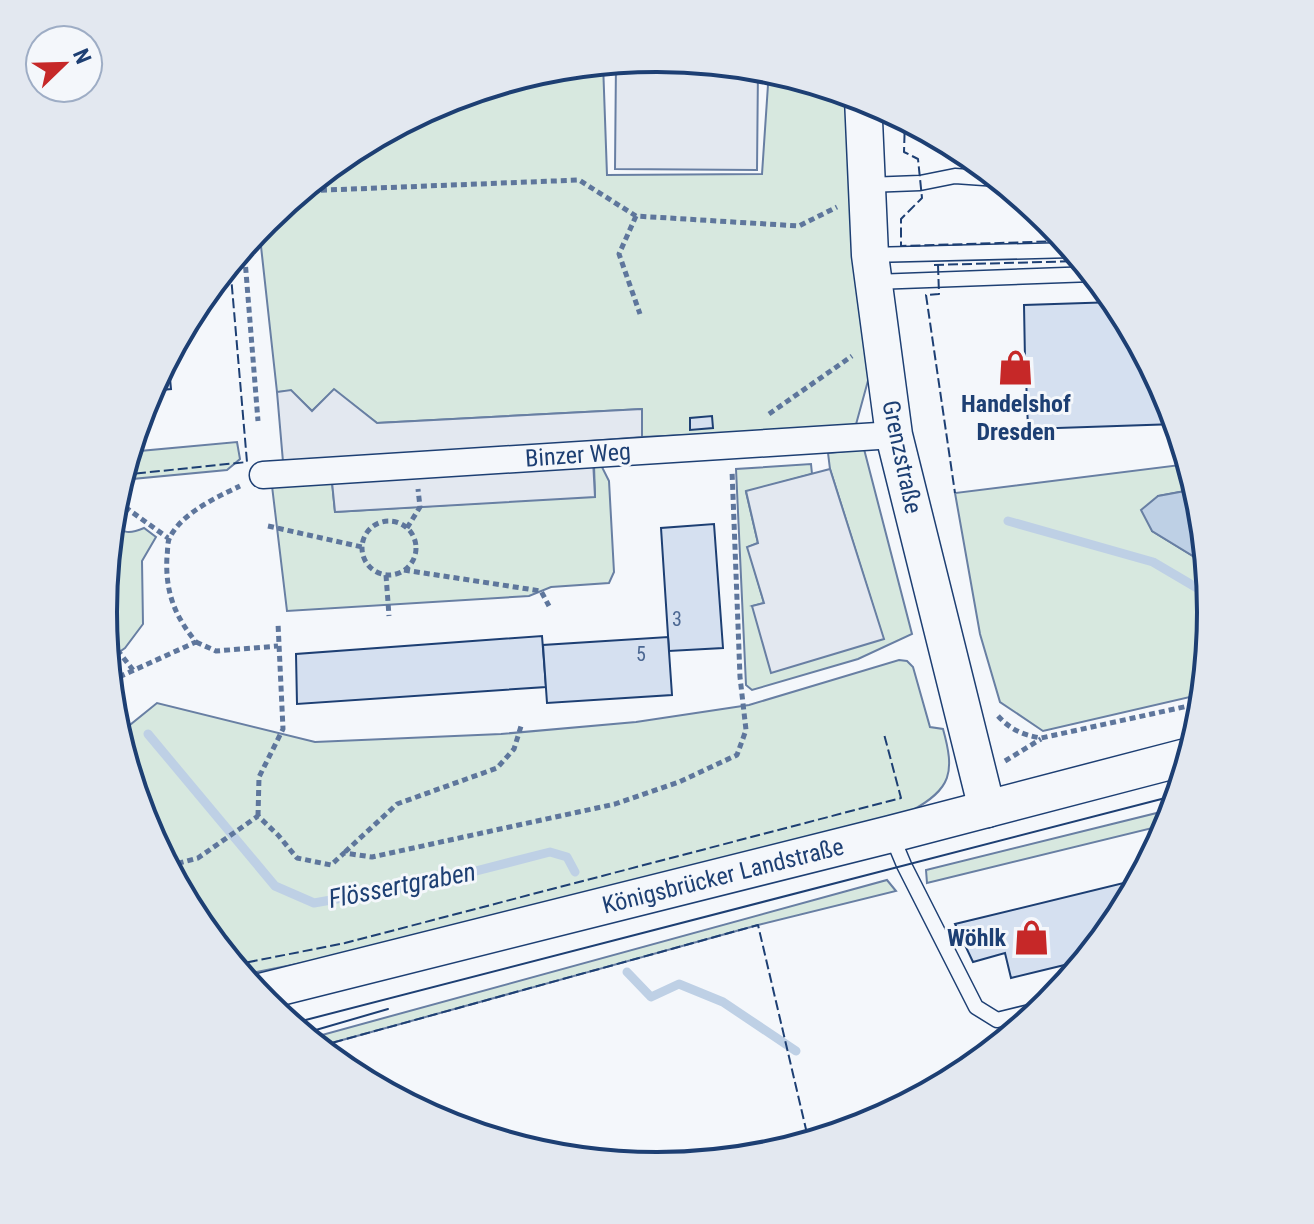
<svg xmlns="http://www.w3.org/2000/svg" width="1314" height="1224" viewBox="0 0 1314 1224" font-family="'Roboto Condensed',sans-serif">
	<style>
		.green { fill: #d7e8df; stroke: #687fa3; stroke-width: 2 }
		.parking { fill: #e3e8f0; stroke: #687fa3; stroke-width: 2 }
		.water { fill: #bed0e5; stroke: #687fa3; stroke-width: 2 }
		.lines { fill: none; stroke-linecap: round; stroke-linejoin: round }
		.stream { stroke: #bed0e5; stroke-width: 9 }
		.building { fill: #d5e0f0; stroke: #1d3f73; stroke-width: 2 }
		.service-casing { stroke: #1d3f73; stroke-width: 17 }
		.minor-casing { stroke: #1d3f73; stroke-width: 29 }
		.secondary-casing { stroke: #1d3f73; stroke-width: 39 }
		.path { stroke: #5e769c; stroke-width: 5; stroke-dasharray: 6 4; stroke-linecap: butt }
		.service { stroke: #f4f7fb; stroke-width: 14 }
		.minor { stroke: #f4f7fb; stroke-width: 26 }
		.secondary { stroke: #f4f7fb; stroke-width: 36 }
		.tram { stroke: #1d3f73; stroke-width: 2 }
		.fence { stroke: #1d3f73; stroke-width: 2; stroke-dasharray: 10 4; stroke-linecap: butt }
		.labels { text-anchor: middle; stroke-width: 6; stroke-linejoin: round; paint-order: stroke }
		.number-label { font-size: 20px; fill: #4b6792 }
		.poi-label { font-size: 24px; font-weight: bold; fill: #1d3f73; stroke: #f4f7fb }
		.street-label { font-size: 24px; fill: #1d3f73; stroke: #f4f7fb }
		.water-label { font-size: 26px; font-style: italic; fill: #1d3f73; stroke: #f4f7fb }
		.rim { fill: none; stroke: #1d3f73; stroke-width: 4 }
	</style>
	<rect width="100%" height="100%" fill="#f4f7fb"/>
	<!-- green -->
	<g class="green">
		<path d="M603 63 607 175 762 174 769 70 863 98 880 337 855 428 642 437 641 409 377 423 334 390 312 411 291 391 277 392 259 228 266 220 350 151 445 100 549 69Z"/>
		<path d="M237 442 240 459 227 470 121 480 129 452Z"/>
		<path d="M864 449 912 634 858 659 752 690 746 685 736 469 811 464 812 474 746 492 758 543 748 547 764 603 753 606 883 638 830 469 828 453Z"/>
		<path d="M1188 464 1196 489 1158 496 1152 531 1206 564 1211 612 1203 694 1043 731 1000 702 980 634 955 493Z"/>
		<path d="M594 465 602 467 609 481 614 572 609 583 551 587 529 596 287 611 272 486 332 482 335 512 595 496Z"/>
		<path d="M112 523C123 534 130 534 144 528L156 537 142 561 143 624 125 648 108 660 103 612Z"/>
		<path d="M899 660 907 661 913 667 930 727 943 729C955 772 952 789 911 811L337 956 242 975 196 919 145 824 125 729 157 703 315 742 501 734 636 722 749 705Z"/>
		<path d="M1173 809 1169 824 927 883 926 870Z"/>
		<path d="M887 880 896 891 758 925 328 1044 322 1050 311 1038Z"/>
	</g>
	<!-- parking -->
	<g class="parking">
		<path d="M657 58 758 68 757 170 615 169 616 62Z"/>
		<path d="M334 389 377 423 642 409V437L592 441 595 497 335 512 332 482 285 485 277 392 291 390 312 411Z"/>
		<path d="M830 469 884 639 771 673 752 606 764 603 747 547 758 543 746 491Z"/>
	</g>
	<!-- water -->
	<path class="water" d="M1196 489 1200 504 1206 564 1152 531 1141 510 1158 496Z"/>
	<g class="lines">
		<!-- stream -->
		<g class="stream">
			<path d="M1008 521 1153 562 1209 595"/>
			<path d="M148 734 275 886 314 903 433 882 550 852 567 857 575 872"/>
			<path d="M627 972 651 997 679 984 723 1002 796 1051"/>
		</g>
	</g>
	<!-- building -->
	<g class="building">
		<path d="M1116 302 1169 400 1176 424 1028 429 1026 376H1017L1016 367V360H1025L1024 305Z"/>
		<path d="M168 357 171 389 150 391Z"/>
		<path d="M712 416 713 428 690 430V418Z"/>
		<path d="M714 524 723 648 669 651 661 528Z"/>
		<path d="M542 636 546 687 297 704 296 654Z"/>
		<path d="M668 637 672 695 547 703 543 645Z"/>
		<path d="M1140 879 1117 920 1085 960 1011 978 1005 953 973 962 955 924Z"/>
	</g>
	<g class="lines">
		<defs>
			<g id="service">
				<path d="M867 185 920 183 955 176 998 179"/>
				<path d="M870 255 1074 250"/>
				<path d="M874 282 1093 274"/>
				<path d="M891 834 904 865 976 1007 997 1020 1042 1009"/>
			</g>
			<path id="minor" d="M263 475 894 435"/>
			<g id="secondary">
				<path d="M863 98 870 255 894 435 987 809"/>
				<path d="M256 993 891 834 1190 756"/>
			</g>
		</defs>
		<!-- service casing -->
		<use href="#service" class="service-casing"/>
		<!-- minor casing -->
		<use href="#minor" class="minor-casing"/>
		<!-- secondary casing -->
		<use href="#secondary" class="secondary-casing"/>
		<!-- path -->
		<g class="path">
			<path d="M301 191 579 180 636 216 799 226 837 207"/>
			<path d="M636 216 619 254 640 314"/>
			<path d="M244 247 258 421"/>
			<path d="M769 414 852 356"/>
			<path d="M125 507 168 538"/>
			<circle cx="389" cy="548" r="27"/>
			<path d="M268 526 362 547"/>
			<path d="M407 528 420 507 418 489"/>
			<path d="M404 570 541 591 549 606"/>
			<path d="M386 575 389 616"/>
			<path d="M105 634 133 670"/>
			<path d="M196 642 216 651 278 646"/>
			<path d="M110 681 196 642C174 615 165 591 167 556 168 550 167 542 170 537 182 513 217 497 240 486"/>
			<path d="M110 686 122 749"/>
			<path d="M998 716C1011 730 1023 735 1041 738L1202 703"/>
			<path d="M1005 761 1041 739"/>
			<path d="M258 816 259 777 283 729 278 623"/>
			<path d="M345 852 397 804 497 768 514 749 522 723"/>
			<path d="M168 866 198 858 258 816 278 835 297 858 331 865 344 853 372 857 615 804 679 782 737 755 746 730 740 677 732 470"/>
		</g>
		<!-- service -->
		<use href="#service" class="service"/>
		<!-- minor -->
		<use href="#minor" class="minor"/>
		<!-- secondary -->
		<use href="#secondary" class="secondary"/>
		<!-- tram -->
		<g class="tram">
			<path d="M290 1024 1177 795"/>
			<path d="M302 1034 388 1009"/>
		</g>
		<!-- fence -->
		<g class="fence">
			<path d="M905 119 904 152 918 159 922 198 901 219V246L1065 241"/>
			<path d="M934 265 1082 261"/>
			<path d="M938 265 939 294 926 295 955 493"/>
			<path d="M122 475 247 462 230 264"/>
			<path d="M234 965 345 943 901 798 884 734"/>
			<path d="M322 1050 328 1044 758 925 809 1142"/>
		</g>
	</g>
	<!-- icons -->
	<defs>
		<symbol id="shop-bare" viewBox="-9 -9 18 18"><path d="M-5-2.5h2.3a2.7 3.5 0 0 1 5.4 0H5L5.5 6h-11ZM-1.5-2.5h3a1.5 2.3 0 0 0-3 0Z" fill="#c62828" stroke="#f4f7fb" stroke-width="2.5" paint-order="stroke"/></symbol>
	</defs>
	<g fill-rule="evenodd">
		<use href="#shop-bare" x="990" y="342" width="51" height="51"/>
		<use href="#shop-bare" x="1006" y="912" width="51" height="51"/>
	</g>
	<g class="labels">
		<!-- number labels -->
		<g class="number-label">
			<text x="677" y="626">3</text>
			<text x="641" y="661">5</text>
		</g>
		<!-- poi labels -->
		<g class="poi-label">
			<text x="1016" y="412">Handelshof<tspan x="1016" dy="28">Dresden</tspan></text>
			<text x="1006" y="946" text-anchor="end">Wöhlk</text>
		</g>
		<!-- street labels -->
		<g class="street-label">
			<text transform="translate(578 455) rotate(-4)" y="8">Binzer Weg</text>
			<text transform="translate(902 457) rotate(78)" y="8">Grenzstraße</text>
			<text transform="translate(723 876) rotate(-14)" y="8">Königsbrücker Landstraße</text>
		</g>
		<!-- water labels -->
		<g class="water-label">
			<text transform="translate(402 885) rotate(-11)" y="9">Flössertgraben</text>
		</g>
	</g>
	<!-- crop -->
	<path d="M0 0H1314V1224H0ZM117 612a540 540 0 1 1 1080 0a540 540 0 1 1-1080 0Z" fill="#e3e8f0" fill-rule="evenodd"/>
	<path class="rim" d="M117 612a540 540 0 1 1 1080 0a540 540 0 1 1-1080 0Z"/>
	<!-- north arrow -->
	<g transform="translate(64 64) rotate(67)"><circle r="38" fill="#f4f7fb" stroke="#9eadc5" stroke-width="2"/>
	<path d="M0-6L14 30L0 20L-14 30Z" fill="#c62828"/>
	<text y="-12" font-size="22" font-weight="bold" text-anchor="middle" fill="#1d3f73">N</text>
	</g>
</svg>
